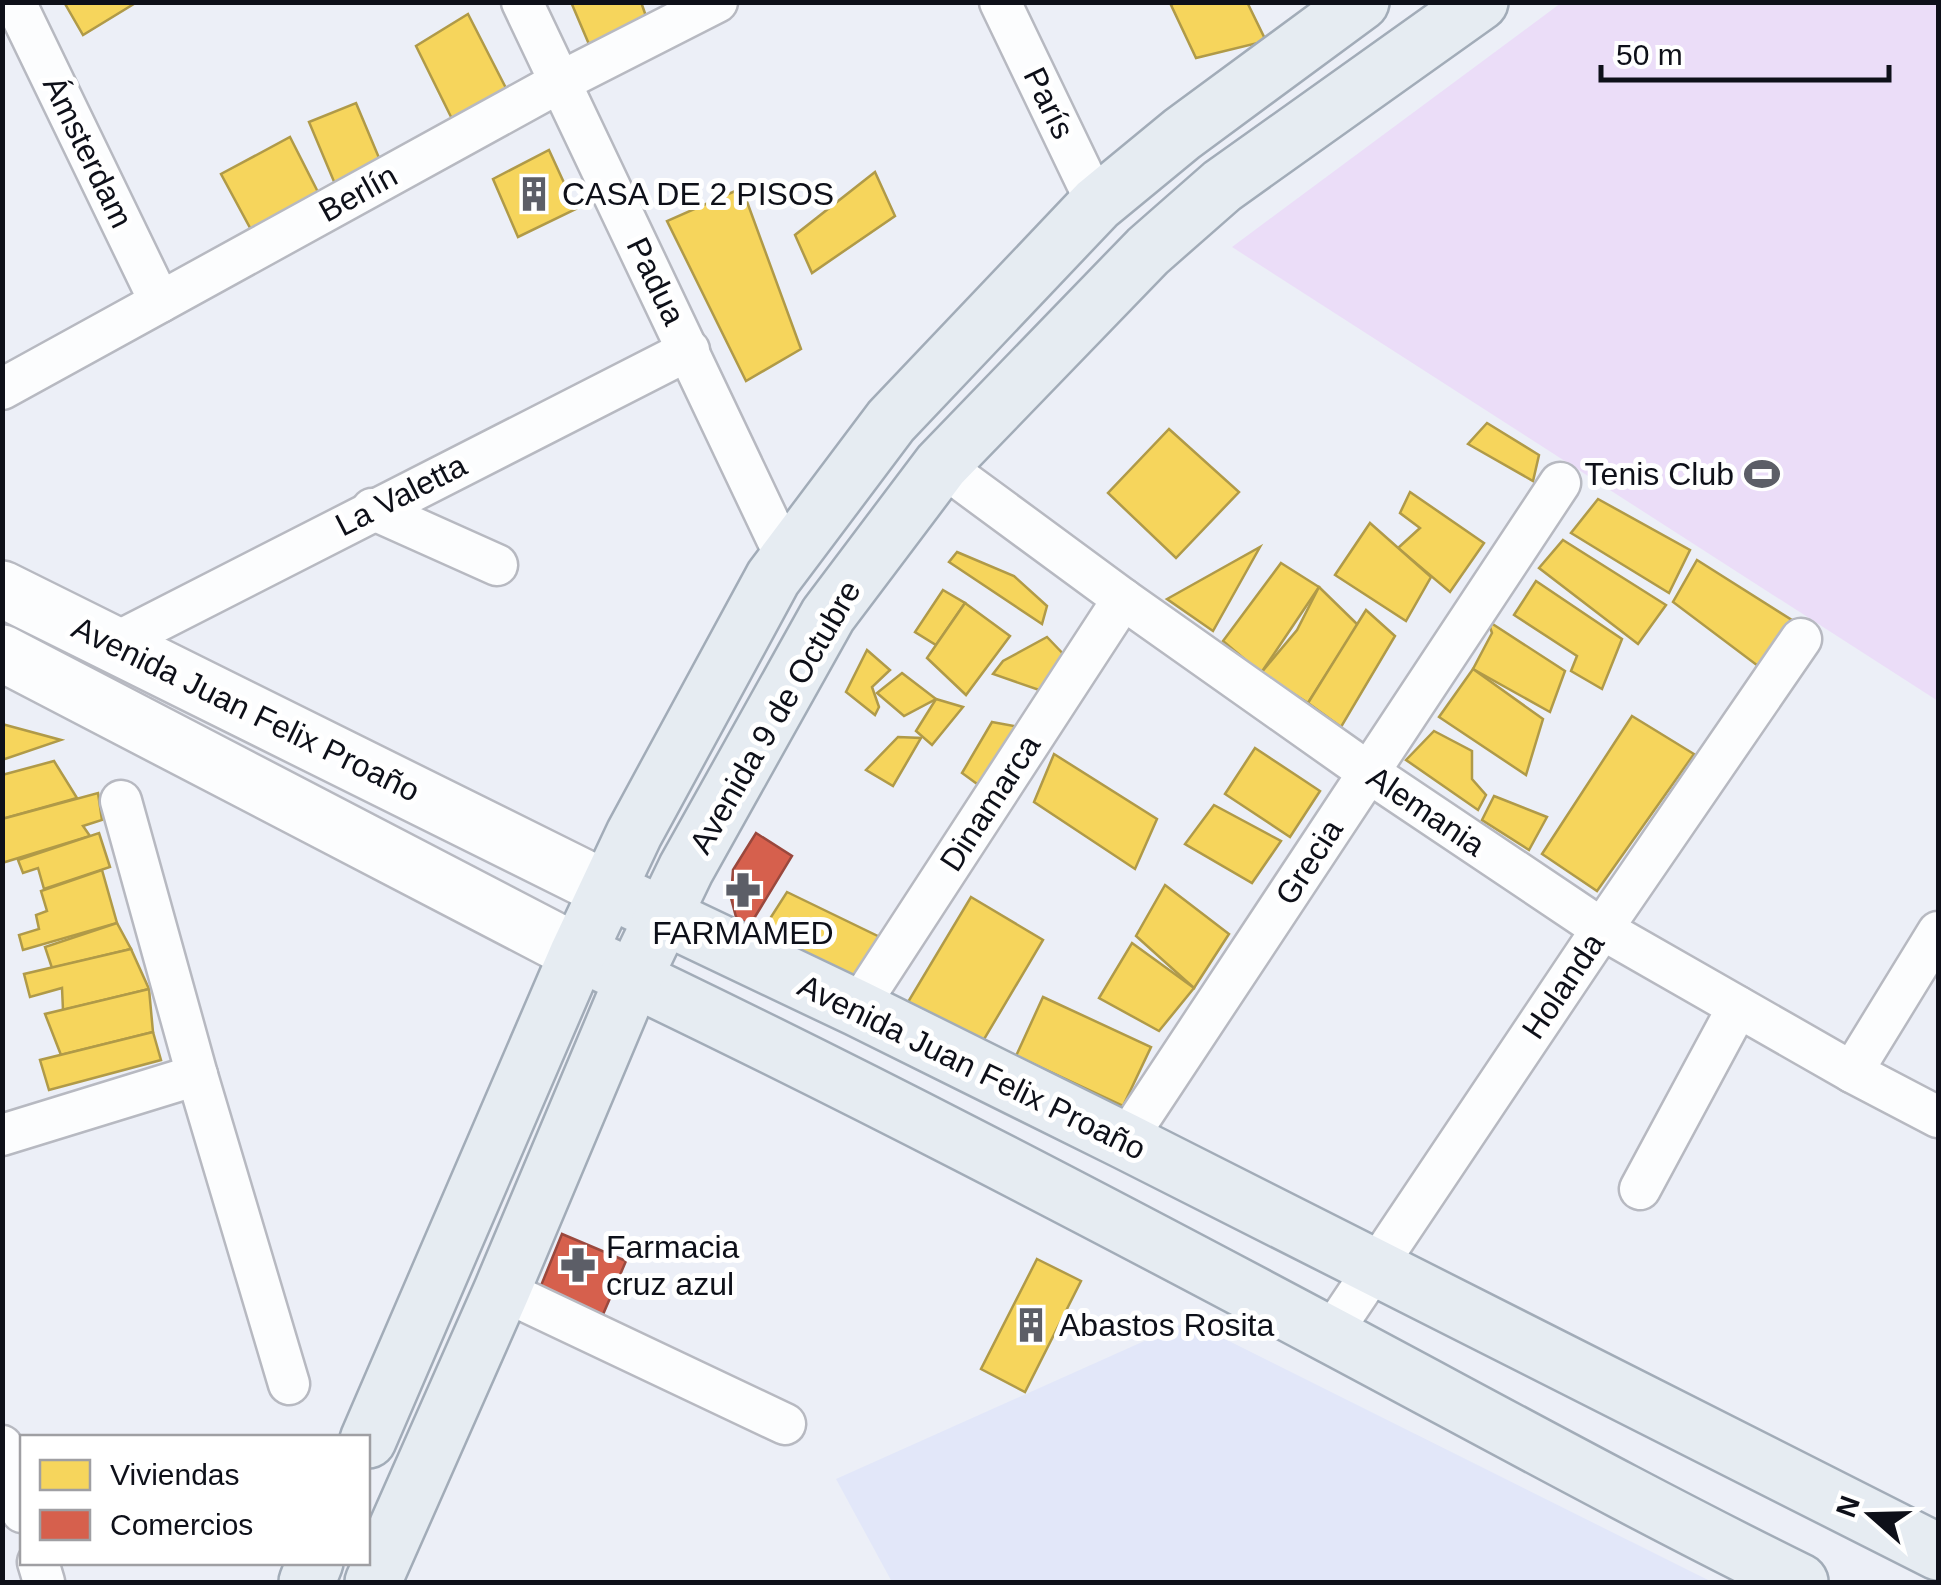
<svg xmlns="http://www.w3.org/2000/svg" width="1941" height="1585" viewBox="0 0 1941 1585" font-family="Arial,sans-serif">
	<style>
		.built { fill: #e2e7f9 }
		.green { fill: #ebddf8 }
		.homes { fill: #f6d55c; stroke: #b09a48; stroke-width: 2.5 }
		.shops { fill: #d6604d; stroke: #9a483d; stroke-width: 2.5 }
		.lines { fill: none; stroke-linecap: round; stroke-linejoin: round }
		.street-casing { stroke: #b7b9c1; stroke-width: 45 }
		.secondary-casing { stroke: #b7b9c1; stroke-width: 60 }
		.primary-casing { stroke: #a2acb8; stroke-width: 60 }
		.street { stroke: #fcfdfe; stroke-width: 40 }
		.secondary { stroke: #fcfdfe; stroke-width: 55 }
		.primary { stroke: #e6ecf2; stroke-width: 55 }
		.labels { text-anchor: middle; stroke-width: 10; stroke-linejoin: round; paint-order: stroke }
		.street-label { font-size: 32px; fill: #0e1019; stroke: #fff }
		.poi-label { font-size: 32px; fill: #0e1019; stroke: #fff; text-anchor: start }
	</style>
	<rect width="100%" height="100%" fill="#eceff7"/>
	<!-- built -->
	<path class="built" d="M1189 1321 1712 1582H892L836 1479Z"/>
	<!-- green -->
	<path class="green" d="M1561 3H1938V701L1232 247Z"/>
	<!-- homes -->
	<g class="homes">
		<path d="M64 2H137L83 35Z"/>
		<path d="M571 2H641L647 19 591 49Z"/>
		<path d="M1177 2H1247L1266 41 1196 58 1171 5Z"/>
		<path d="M468 14 510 96 457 129 416 46Z"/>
		<path d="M356 103 382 165 335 184 309 122Z"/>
		<path d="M290 137 322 200 255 237 221 174Z"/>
		<path d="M549 150 576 209 518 237 493 179Z"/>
		<path d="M875 172 895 216 812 273 795 235Z"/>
		<path d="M742 188 801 349 746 381 667 221Z"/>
		<path d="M1487 423 1539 455 1533 481 1468 444Z"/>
		<path d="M1169 429 1239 492 1176 558 1108 493Z"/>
		<path d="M1410 492 1484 543 1450 592 1398 548 1420 528 1400 513Z"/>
		<path d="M1598 499 1690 550 1669 593 1571 533Z"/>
		<path d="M1370 523 1431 577 1406 621 1335 575Z"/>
		<path d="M1563 540 1666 605 1638 644 1539 568Z"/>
		<path d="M1260 547 1213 631 1167 599Z"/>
		<path d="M957 552 1014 576 1047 606 1042 624 949 562Z"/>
		<path d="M1697 560 1795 622 1766 672 1673 602Z"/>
		<path d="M1281 563 1319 587 1261 673 1223 641Z"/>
		<path d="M1536 581 1622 639 1602 689 1571 671 1577 656 1514 615Z"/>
		<path d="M1319 587 1358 625 1308 703 1261 673 1297 630Z"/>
		<path d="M943 590 965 603 936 645 915 632Z"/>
		<path d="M965 603 1010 636 966 695 927 658Z"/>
		<path d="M1366 610 1395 636 1341 727 1308 703Z"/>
		<path d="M1488 621 1565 671 1550 712 1473 669 1492 633Z"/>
		<path d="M1047 637 1070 661 1045 692 993 674 1003 661Z"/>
		<path d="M867 650 890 670 872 687 879 707 875 715 846 692Z"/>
		<path d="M1473 669 1543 719 1526 775 1439 717Z"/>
		<path d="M902 673 936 699 904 716 877 693Z"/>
		<path d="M936 699 963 707 932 745 916 731Z"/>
		<path d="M1632 716 1694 754 1597 891 1542 854Z"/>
		<path d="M992 722 1030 729 984 789 962 773Z"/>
		<path d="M2 724 61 740 2 760Z"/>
		<path d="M1434 731 1472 751V779L1486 795 1478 810 1406 760Z"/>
		<path d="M898 737 921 738 893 786 866 770Z"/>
		<path d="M1255 748 1320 791 1290 837 1225 794Z"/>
		<path d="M1054 754 1157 819 1135 869 1034 802Z"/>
		<path d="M54 761 77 798 2 819V775Z"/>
		<path d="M98 793 102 820 83 826 90 836 2 863V819Z"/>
		<path d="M1494 796 1547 817 1529 850 1482 820Z"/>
		<path d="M1214 805 1281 841 1252 883 1185 844Z"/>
		<path d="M99 833 110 867 44 889 38 868 23 873 18 860Z"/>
		<path d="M102 870 117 923 23 950 19 935 39 929 36 915 47 911 41 891Z"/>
		<path d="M1165 885 1229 934 1194 988 1136 936Z"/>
		<path d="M787 892 890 942 859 987 757 939Z"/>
		<path d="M971 897 1043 940 980 1046 908 1002Z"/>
		<path d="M117 923 131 949 52 968 45 947Z"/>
		<path d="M1132 943 1194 988 1159 1031 1099 998Z"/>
		<path d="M131 949 149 989 63 1010 62 988 30 997 24 974Z"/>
		<path d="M149 989 153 1032 61 1055 45 1014Z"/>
		<path d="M1043 997 1151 1047 1123 1106 1016 1056Z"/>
		<path d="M153 1032 161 1060 49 1090 40 1060Z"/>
		<path d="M1037 1259 1081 1281 1025 1392 981 1369Z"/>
	</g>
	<!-- shops -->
	<g class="shops">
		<path d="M756 833 792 856 750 925 736 917 731 898 733 870Z"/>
		<path d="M562 1234 626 1261 601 1319 538 1293Z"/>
	</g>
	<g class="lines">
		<defs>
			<g id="street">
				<path d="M15 2 160 302"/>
				<path d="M522 2 787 560"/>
				<path d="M1000 2 1097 204"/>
				<path d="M2 389 560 82 717 2"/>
				<path d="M941 465 1123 599 1368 772 1602 929 1852 1072 1938 1117"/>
				<path d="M372 509 497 565"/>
				<path d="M115 643 689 350"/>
				<path d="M121 801 197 1075 289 1384"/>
				<path d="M857 1008 1123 599"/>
				<path d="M1852 1072 1938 932"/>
				<path d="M2 1135 197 1075"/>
				<path d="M1125 1141 1560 483"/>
				<path d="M1640 1189 1738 1007"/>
				<path d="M502 1290 785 1424"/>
				<path d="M1330 1335 1602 929 1801 639"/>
				<path d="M2 1446 22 1512"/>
				<path d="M38 1562 44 1582"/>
			</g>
			<g id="secondary">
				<path d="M2 589 608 890"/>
				<path d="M2 653 578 953"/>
			</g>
			<g id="primary">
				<path d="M630 900 857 1008 1125 1141 1938 1552"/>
				<path d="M599 962C847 1080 1090 1207 1332 1336 1488 1419 1642 1504 1800 1582"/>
				<path d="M368 1440 578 953 634 834 773 578 891 421 1097 204 1182 134 1361 2"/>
				<path d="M307 1582 315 1562"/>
				<path d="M373 1582 502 1290 633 979 686 869 828 615 941 465 1148 251 1222 186 1480 2"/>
			</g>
		</defs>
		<!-- street casing -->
		<use href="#street" class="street-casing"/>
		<!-- secondary casing -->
		<use href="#secondary" class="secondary-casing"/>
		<!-- primary casing -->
		<use href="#primary" class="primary-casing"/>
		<!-- street -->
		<use href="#street" class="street"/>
		<!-- secondary -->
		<use href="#secondary" class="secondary"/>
		<!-- primary -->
		<use href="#primary" class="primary"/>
	</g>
	<!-- icons -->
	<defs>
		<symbol id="building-bare" viewBox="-9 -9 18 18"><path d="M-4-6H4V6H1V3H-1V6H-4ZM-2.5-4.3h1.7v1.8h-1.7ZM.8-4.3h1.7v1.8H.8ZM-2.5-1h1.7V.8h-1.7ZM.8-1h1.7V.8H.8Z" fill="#5c5e67" stroke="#fff" stroke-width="2.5" paint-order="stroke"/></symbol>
		<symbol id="stadium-bare" viewBox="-9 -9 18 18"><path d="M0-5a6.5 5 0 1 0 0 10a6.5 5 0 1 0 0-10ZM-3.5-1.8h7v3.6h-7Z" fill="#5c5e67" stroke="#fff" stroke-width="2.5" paint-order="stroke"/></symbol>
		<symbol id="pharmacy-bare" viewBox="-9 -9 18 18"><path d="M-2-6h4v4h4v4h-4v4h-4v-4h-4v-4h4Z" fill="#5c5e67" stroke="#fff" stroke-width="2.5" paint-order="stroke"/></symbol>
	</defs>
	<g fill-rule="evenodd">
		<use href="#building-bare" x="509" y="169" width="50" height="50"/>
		<use href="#stadium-bare" x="1737" y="449" width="50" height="50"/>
		<use href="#pharmacy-bare" x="718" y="865" width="50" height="50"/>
		<use href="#pharmacy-bare" x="553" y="1240" width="50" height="50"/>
		<use href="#building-bare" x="1006" y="1300" width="50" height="50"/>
	</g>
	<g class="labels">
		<!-- street labels -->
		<g class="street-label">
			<text transform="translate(1049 103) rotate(64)" y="11">París</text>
			<text transform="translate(88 152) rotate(64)" y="11">Ámsterdam</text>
			<text transform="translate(358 193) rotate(-29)" y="11">Berlín</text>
			<text transform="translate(656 281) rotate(64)" y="11">Padua</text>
			<text transform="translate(401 495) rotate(-27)" y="11">La Valetta</text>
			<text transform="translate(246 709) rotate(26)" y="11">Avenida Juan Felix Proaño</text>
			<text transform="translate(775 717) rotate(-60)" y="11">Avenida 9 de Octubre</text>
			<text transform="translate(990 803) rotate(-57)" y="11">Dinamarca</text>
			<text transform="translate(1426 811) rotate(34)" y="11">Alemania</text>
			<text transform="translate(1309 862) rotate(-57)" y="11">Grecia</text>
			<text transform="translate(1563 986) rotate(-56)" y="11">Holanda</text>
			<text transform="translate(972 1067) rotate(26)" y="11">Avenida Juan Felix Proaño</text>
		</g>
		<!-- poi labels -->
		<g class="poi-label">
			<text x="562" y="205">CASA DE 2 PISOS</text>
			<text x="1734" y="485" text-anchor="end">Tenis Club</text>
			<text x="743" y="944" text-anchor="middle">FARMAMED</text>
			<text x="606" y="1258">Farmacia<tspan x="606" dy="37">cruz azul</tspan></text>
			<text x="1059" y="1336">Abastos Rosita</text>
		</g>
	</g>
	<!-- border -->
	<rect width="1941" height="1585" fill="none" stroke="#0e1019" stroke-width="10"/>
	<!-- legend -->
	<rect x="20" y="1435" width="350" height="130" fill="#ffffff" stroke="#9f9fa3" stroke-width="2.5"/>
	<rect x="40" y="1460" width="50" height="30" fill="#f6d55c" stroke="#9f9fa3" stroke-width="2.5"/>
	<text x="110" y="1485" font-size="30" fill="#0e1019">Viviendas</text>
	<rect x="40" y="1510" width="50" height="30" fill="#d6604d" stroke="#9f9fa3" stroke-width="2.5"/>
	<text x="110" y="1535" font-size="30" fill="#0e1019">Comercios</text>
	<!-- north arrow -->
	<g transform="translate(1871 1515) rotate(290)" stroke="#ffffff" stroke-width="8" paint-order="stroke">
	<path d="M0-8L18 38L0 25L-18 38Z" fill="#0e1019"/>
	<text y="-15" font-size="28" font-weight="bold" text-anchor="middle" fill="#0e1019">N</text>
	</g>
	<!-- scale -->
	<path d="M1601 65v15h288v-15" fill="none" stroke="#0e1019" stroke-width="5"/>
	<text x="1616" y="65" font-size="30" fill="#0e1019" stroke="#ffffff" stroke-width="8" paint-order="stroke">50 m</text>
</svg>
